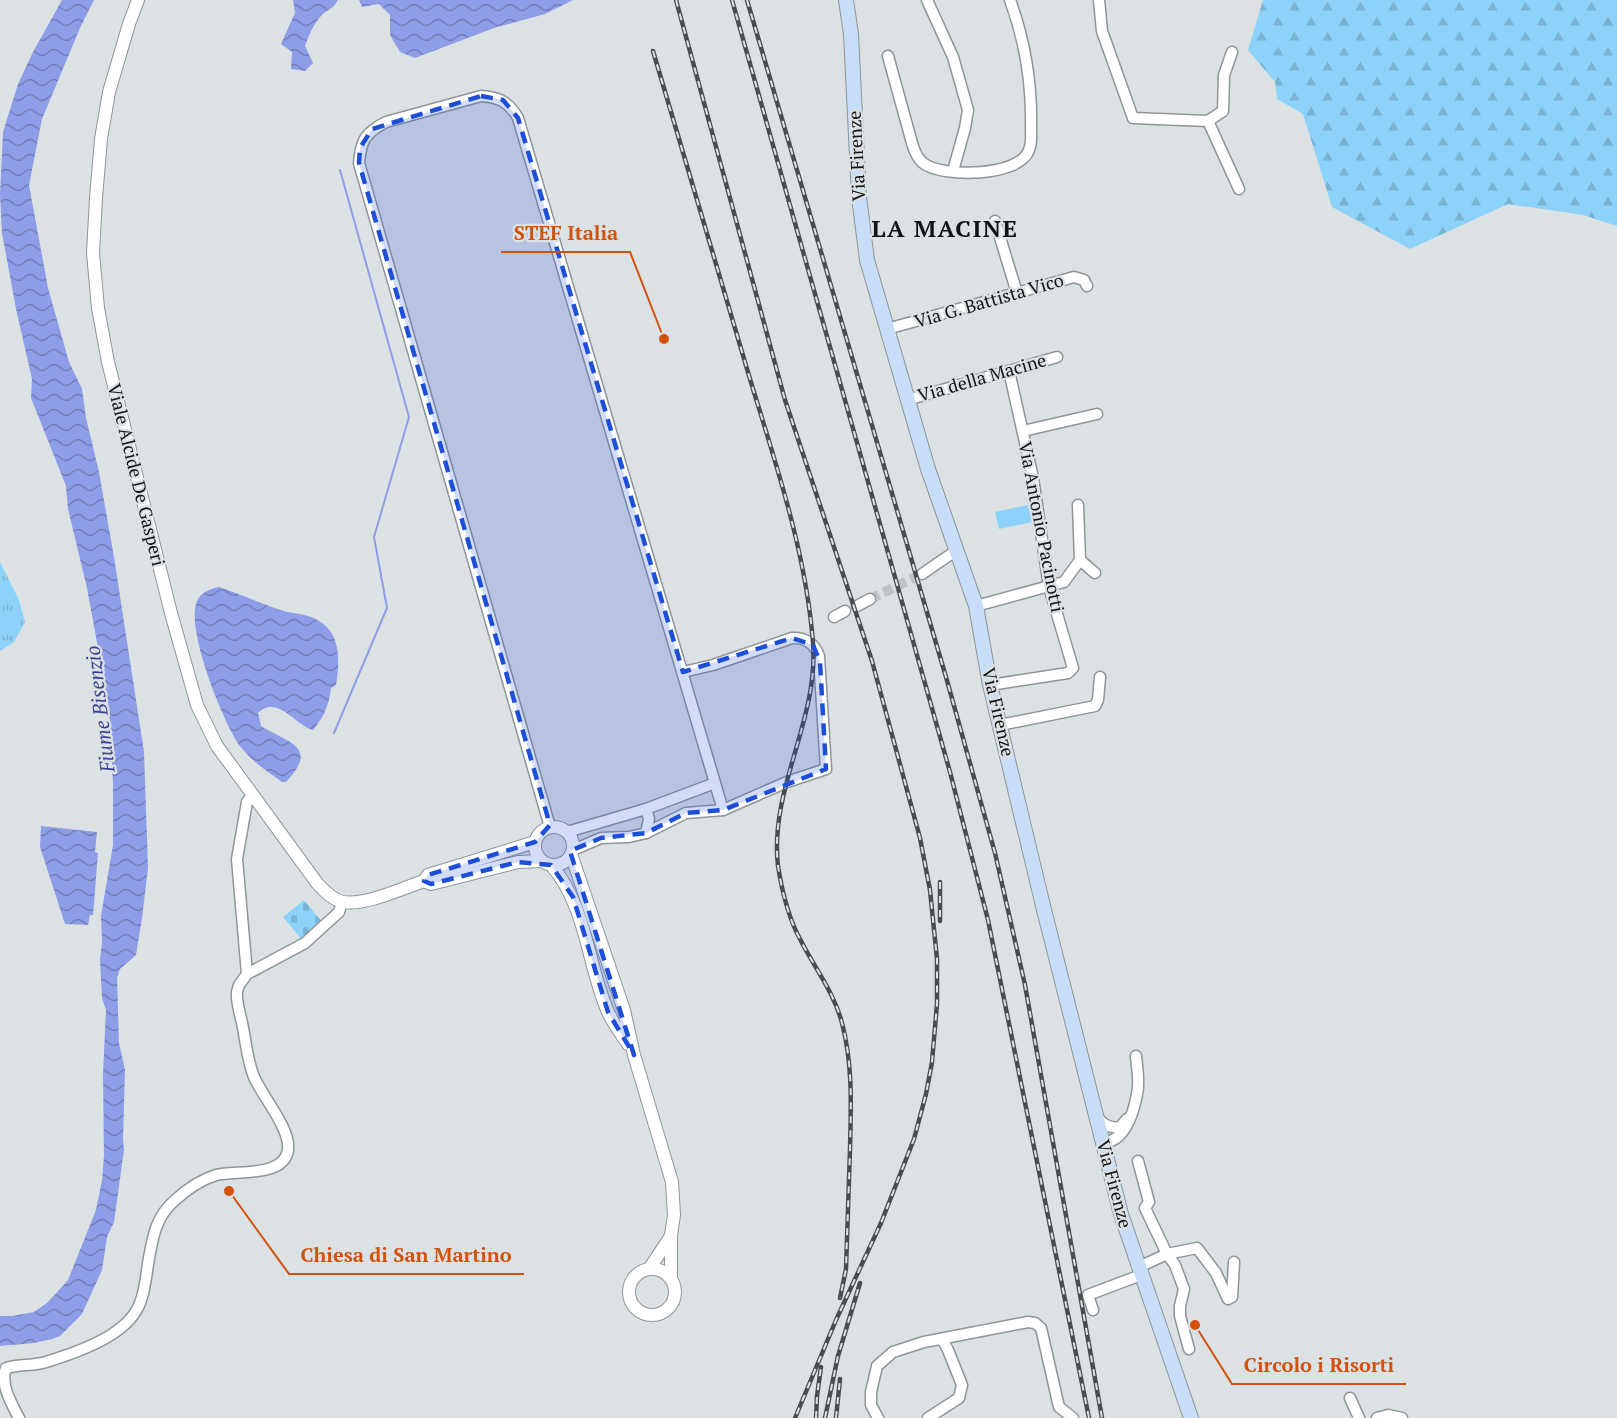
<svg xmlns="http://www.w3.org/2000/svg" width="1617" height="1418" viewBox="0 0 1617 1418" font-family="'PT Serif',serif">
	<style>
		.grass { fill: url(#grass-tufts) }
		.forest { fill: url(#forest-firs) }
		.cemetery { fill: url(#cemetery-stones) }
		.pitch { fill: #8dd3f9 }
		.water { fill: url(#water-waves) }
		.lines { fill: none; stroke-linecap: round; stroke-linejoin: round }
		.stream { stroke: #8e9de7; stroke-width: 2 }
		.minor-tunnel { stroke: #bec2c5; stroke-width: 10; stroke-dasharray: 10 5; stroke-linecap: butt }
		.minor-casing { stroke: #909598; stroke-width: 13 }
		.tertiary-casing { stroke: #909598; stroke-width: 14 }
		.secondary-casing { stroke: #909598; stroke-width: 16 }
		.minor { stroke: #fff; stroke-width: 10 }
		.tertiary { stroke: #fff; stroke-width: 12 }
		.secondary { stroke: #c8def8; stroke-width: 14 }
		.rail-casing { stroke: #4a4c4e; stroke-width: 4.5 }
		.rail { stroke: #dce1e4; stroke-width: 2; stroke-dasharray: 7; stroke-linecap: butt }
		.marked { fill: #1d4ed8; fill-opacity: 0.2; stroke: #1d4ed8; stroke-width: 4.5; stroke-dasharray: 12 8; stroke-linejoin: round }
		.labels { text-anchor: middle; stroke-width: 4.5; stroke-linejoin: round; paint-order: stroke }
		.street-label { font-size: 18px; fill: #111314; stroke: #dce1e4 }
		.water-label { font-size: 20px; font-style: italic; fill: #383f95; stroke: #dce1e4 }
		.district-label { font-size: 24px; font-weight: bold; letter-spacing: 1.5px; fill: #111314; stroke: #dce1e4 }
		.leader { fill: none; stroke: #d2520d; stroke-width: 2 }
		.callout-dot { fill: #d2520d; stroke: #dce1e4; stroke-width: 2 }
		.callout-label { font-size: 20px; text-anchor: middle; font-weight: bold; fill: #d2520d; stroke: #dce1e4; stroke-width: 4.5; stroke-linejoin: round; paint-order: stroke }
	</style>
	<defs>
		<pattern id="grass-tufts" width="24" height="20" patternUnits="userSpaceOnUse" patternTransform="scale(1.5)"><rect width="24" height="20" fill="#8dd3f9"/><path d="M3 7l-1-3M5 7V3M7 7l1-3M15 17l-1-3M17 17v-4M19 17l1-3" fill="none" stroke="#79b4d5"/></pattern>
		<pattern id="forest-firs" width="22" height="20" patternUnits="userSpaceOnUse" patternTransform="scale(1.5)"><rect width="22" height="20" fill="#8dd3f9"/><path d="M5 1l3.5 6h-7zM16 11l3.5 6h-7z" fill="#79b4d5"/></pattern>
		<pattern id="cemetery-stones" width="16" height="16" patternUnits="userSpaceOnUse" patternTransform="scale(1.5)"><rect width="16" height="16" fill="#8dd3f9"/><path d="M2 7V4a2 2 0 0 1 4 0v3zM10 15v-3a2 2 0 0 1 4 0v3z" fill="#79b4d5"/></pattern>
		<pattern id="water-waves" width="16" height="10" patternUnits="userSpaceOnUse" patternTransform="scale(1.5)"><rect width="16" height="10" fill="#8e9de7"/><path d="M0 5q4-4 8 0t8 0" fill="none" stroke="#737fba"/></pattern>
	</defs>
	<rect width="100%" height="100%" fill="#dce1e4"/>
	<!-- grass -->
	<path class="grass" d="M0 562 19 600 25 622 14 642 0 651Z"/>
	<!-- forest -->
	<path class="forest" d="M1263 0H1617V226L1583 215 1508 204 1410 249 1332 207 1303 114 1277 99 1275 82 1248 50Z"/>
	<!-- cemetery -->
	<path class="cemetery" d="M304 900 323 923 302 940 283 917Z"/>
	<!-- pitch -->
	<path class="pitch" d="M1028 505 1032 522 999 529 995 512Z"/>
	<!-- water -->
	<g class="water">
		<path d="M62 0H94L80 28 42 119 29 185 48 288 69 362 82 389 86 418 99 472 114 557 144 752 148 868 142 918 136 955 120 969 117 978 119 1043 125 1070 123 1139 124 1150 114 1222 107 1237 102 1270 82 1314 60 1336 52 1339 34 1343 0 1346V1316H12L34 1312 47 1303 68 1280 96 1210 102 1180 104 1156 103 1074 106 1010 102 998 100 959 102 943 101 916 113 845V784L109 708 87 588 68 509 66 486 31 398 32 379 16 309 2 233 0 194 3 132 18 84 33 52Z"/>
		<path d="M293 0H338C332 11 327 9 321 16 314 23 308 37 305 46L313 63 305 71 291 69 292 52 281 44 295 13Z"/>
		<path d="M359 0H573L545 14 494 28 415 58 400 52 390 35V15L379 4 362 7Z"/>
		<path d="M219 587C240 594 260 603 280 610 289 613 299 613 308 616 340 626 341 655 336 685L331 688C329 705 324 717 313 730 295 725 277 694 258 713L261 726C288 743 320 746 286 782H282C267 771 251 761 240 746 223 722 185 628 197 601 201 592 210 589 219 587Z"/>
		<path d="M41 826 97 832 95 852 98 853 93 915H90L88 925 65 924 40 847Z"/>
	</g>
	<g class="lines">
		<!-- stream -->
		<path class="stream" d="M334 733 387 608 374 537 409 417 340 170"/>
		<!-- minor-tunnel -->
		<path class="minor-tunnel" d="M870 599 922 574"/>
		<defs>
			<g id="minor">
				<path d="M927 0 953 57 968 110 965 128 953 171"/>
				<path d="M1099 0 1102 31 1133 118 1208 121 1223 111 1224 75 1232 52"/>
				<path d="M888 56 912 143C914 150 917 158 923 163 942 178 1020 177 1029 150 1032 143 1031 134 1031 127 1032 83 1025 41 1010 0"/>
				<path d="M1208 121 1239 189"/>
				<path d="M995 221 1017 293"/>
				<path d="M887 329 1074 277 1084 280 1087 286"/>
				<path d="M907 400 1057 357"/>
				<path d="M1023 431 1097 414"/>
				<path d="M1078 505 1080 560"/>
				<path d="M922 574 957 550"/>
				<path d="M857 606 870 599"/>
				<path d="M976 606 1064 582 1080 560 1095 573"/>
				<path d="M834 617 845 611"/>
				<path d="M683 672 713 665 792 638C805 637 815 644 819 656L826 769 787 782 723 810"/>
				<path d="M990 685 1068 673 1073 668 1049 587 1033 478 1009 371"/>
				<path d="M1000 725 1095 706 1098 700 1100 677"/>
				<path d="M550 827 359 163C361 140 365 133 386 122L481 96C499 97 509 102 518 118L723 810 686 813 646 833 629 837 601 838 573 850"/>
				<path d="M567 832 646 809 715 783"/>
				<path d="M646 833 649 819 646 809"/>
				<path d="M247 974 237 859 247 802 252 795"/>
				<path d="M1097 1116C1102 1125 1109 1127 1119 1128L1127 1119"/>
				<path d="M1102 1142C1124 1144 1134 1112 1137 1094 1140 1082 1137 1068 1136 1056"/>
				<path d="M1138 1161 1149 1202 1145 1208 1167 1254 1175 1265 1184 1289 1180 1306V1316L1189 1349"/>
				<path d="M1139 1267 1167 1254 1197 1248 1216 1273 1228 1299 1232 1297 1234 1262"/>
				<path d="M1093 1310 1088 1295 1141 1275"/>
				<path d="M1350 1398 1359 1418"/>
				<path d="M19 1418C11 1403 0 1384 6 1368 19 1364 34 1366 46 1362 75 1353 120 1338 136 1311 145 1297 146 1274 149 1258 153 1236 156 1217 174 1201 186 1190 200 1180 216 1175 236 1170 284 1178 288 1150 291 1129 262 1096 254 1077 247 1060 246 1041 242 1023 240 1013 236 1002 237 992L239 985 247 974 305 943 339 912 342 902"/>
				<path d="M878 1418 871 1405V1392L877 1366 893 1352 924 1342 1028 1322 1035 1323 1041 1328 1059 1407 1073 1418"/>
				<path d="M928 1418 959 1398 962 1385 948 1350 942 1339"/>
				<path d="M1377 1418 1388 1415 1402 1418"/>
			</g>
			<g id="tertiary">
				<path d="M138 0 129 24 109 92 101 139 96 198 93 253 98 308 108 362 171 613 197 705 217 746 317 883C324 891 333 900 343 902 365 906 403 888 424 881L428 875 535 842"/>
				<circle cx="554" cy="846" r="19"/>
				<path d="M571 854 624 1010 634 1055 672 1182 674 1215 671 1235V1278"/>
				<path d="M551 865C587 906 587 964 608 1012 613 1023 621 1034 628 1044"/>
				<path d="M424 881 431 884 518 862 542 861"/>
				<circle cx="652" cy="1292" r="23"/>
				<path d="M649 1269 671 1236"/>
			</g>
			<path id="secondary" d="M846 0 851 34 859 197 867 260 928 469 976 606 990 685 1044 910 1121 1214 1191 1418"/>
		</defs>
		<!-- minor casing -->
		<use href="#minor" class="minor-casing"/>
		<!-- tertiary casing -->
		<use href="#tertiary" class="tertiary-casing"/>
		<!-- secondary casing -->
		<use href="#secondary" class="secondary-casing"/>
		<!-- minor -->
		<use href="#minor" class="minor"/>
		<!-- tertiary -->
		<use href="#tertiary" class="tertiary"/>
		<!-- secondary -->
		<use href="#secondary" class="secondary"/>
		<defs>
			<g id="rail">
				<path d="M676 0 785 400 872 661 920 838 930 890 937 959V1004L932 1062 926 1094 914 1139 881 1223 836 1320 795 1418"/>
				<path d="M732 0 950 772 988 920 1089 1418"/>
				<path d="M747 0 946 677 995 853 1025 985 1102 1418"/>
				<path d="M653 51C685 160 718 270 750 379 776 465 806 552 813 643 819 720 769 789 778 866 782 891 788 917 800 939 814 967 834 992 842 1023 853 1065 851 1106 850 1149 849 1189 847 1229 846 1269L840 1298"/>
				<path d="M940 882V921"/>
				<path d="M816 1418 817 1396 821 1367"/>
				<path d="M825 1418 838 1356 860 1283"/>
				<path d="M836 1418 840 1379"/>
			</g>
		</defs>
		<!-- rail casing -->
		<use href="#rail" class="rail-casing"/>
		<!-- rail -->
		<use href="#rail" class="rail"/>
	</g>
	<!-- marked area -->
	<path class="marked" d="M481 96 503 100 518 118 683 672 792 638 813 645 820 662 826 769 723 810 686 813 646 833 601 838 570 851 634 1055 608 1012 573 897 551 865 518 862 431 884 424 881 428 875 535 842 550 825 359 163 360 148 372 129Z"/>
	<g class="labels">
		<!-- street labels -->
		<g class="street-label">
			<text transform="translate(857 156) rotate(-93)" y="6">Via Firenze</text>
			<text transform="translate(989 301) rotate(-16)" y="6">Via G. Battista Vico</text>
			<text transform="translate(982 378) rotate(-16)" y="6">Via della Macine</text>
			<text transform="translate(136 475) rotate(76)" y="6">Viale Alcide De Gasperi</text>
			<text transform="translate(1041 527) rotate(79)" y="6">Via Antonio Pacinotti</text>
			<text transform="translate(998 712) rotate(77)" y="6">Via Firenze</text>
			<text transform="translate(1114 1184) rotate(75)" y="6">Via Firenze</text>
		</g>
		<!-- water labels -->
		<g class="water-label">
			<text transform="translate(100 709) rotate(-97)" y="7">Fiume Bisenzio</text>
		</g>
		<!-- district labels -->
		<g class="district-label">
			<text x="945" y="237">LA MACINE</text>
		</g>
	</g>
	<!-- callouts -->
	<path class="leader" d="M664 339L630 252H501M229 1191L289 1274H524M1195 1325L1232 1384H1406"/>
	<g class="callout-dot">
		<circle cx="664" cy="339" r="6"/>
		<circle cx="229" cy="1191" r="6"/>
		<circle cx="1195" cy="1325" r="6"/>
	</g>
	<g class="callout-label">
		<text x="566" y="240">STEF Italia</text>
		<text x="406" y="1262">Chiesa di San Martino</text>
		<text x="1319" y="1372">Circolo i Risorti</text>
	</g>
</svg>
